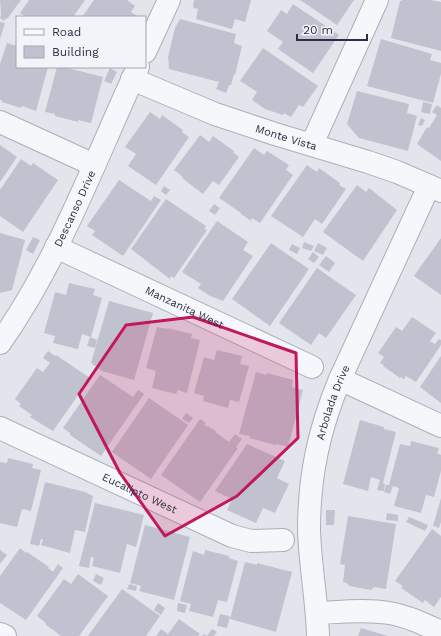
<svg xmlns="http://www.w3.org/2000/svg" width="441" height="636" viewBox="0 0 441 636" font-family="'Work Sans',sans-serif">
	<style>
		.building { fill: #c0c3cf }
		.lines { fill: none; stroke-linecap: round; stroke-linejoin: round }
		.minor-casing { stroke: #acaeba; stroke-width: 24 }
		.minor { stroke: #f6f7fa; stroke-width: 22 }
		.marked { fill: #c2185b; fill-opacity: 0.2; stroke: #c2185b; stroke-width: 3; stroke-linejoin: round }
		.labels { text-anchor: middle; stroke-width: 3; stroke-linejoin: round; paint-order: stroke }
		.street-label { font-size: 11px; fill: #2a2f45; stroke: #f3f4f9 }
	</style>
	<rect width="100%" height="100%" fill="#e3e5ec"/>
	<!-- building -->
	<g class="building">
		<path d="M0 0H21L7 19 6 18 4 21 0 18 1 15Z"/>
		<path d="M29 0H85L73 17H26L20 13Z"/>
		<path d="M94 0H127L135 6 131 12 139 17H82Z"/>
		<path d="M194 0H251L245 22 235 19 232 29 196 19 198 9 194 8 193 6Z"/>
		<path d="M300 0H354L337 25Z"/>
		<path d="M402 0H431L441 2V51L391 38 400 1H401Z"/>
		<path d="M293 4 339 35 313 73 278 49 283 42 267 31 281 10 287 14Z"/>
		<path d="M180 19 236 34 234 43 242 46 235 75 234 74 231 85H229L226 93 216 89 219 82 169 69 168 57 175 28Z"/>
		<path d="M0 22 5 23 0 39Z"/>
		<path d="M381 39 432 54 430 60 441 63V74L433 103 367 86Z"/>
		<path d="M7 43 17 46V67H48L36 111 22 106 21 108 2 102V100H0V64Z"/>
		<path d="M263 48 318 86 303 107 299 105 291 117 284 113 283 115 265 109 252 100 257 92 240 81Z"/>
		<path d="M57 67H64L103 77 91 123 78 120V122L55 116V114L45 112Z"/>
		<path d="M110 68 117 72 111 84 104 81Z"/>
		<path d="M357 91 409 104 407 113 417 116 408 151 359 138 347 124Z"/>
		<path d="M423 102 432 104 430 114 421 112Z"/>
		<path d="M437 105 441 108V161L417 144 427 127 429 128 437 115 432 112Z"/>
		<path d="M150 112 160 119 162 115 183 130 182 132 189 137 156 185 128 166 136 154 125 147Z"/>
		<path d="M421 118 425 120 422 126 418 125Z"/>
		<path d="M200 135 209 142 213 136 234 151 233 152 239 157 219 185 213 181 203 194 182 178 183 177 174 170Z"/>
		<path d="M0 145 17 157 0 182Z"/>
		<path d="M254 148 264 155 267 151 289 165 286 170 293 175 260 223 252 218 251 221 241 214V213L219 198Z"/>
		<path d="M21 159 31 166 33 163 58 180 23 232 0 216V190Z"/>
		<path d="M307 165 317 172 319 168 340 183 339 185 346 189 322 224 315 219 303 237 271 216Z"/>
		<path d="M119 180 151 201 154 196 161 200 123 256 92 235 95 231 87 226Z"/>
		<path d="M357 185 366 192 369 188 397 210 363 261 323 232Z"/>
		<path d="M164 186 170 190 166 195 161 191Z"/>
		<path d="M166 199 206 226 204 229 207 230 174 278 171 276 170 279 131 249Z"/>
		<path d="M214 204 220 208 215 215 209 211Z"/>
		<path d="M217 221 248 242 243 250 253 256 223 301 210 296 198 288 201 284 182 272Z"/>
		<path d="M0 233 25 240 12 290 0 293Z"/>
		<path d="M33 237 40 240 33 254 26 250Z"/>
		<path d="M441 238V295L414 276Z"/>
		<path d="M304 242 314 246 311 251 302 248Z"/>
		<path d="M271 243 309 269 270 326 232 299Z"/>
		<path d="M318 243 327 248 323 255 314 251Z"/>
		<path d="M292 244 300 248 297 254 289 250Z"/>
		<path d="M313 252 319 257 314 263 308 259Z"/>
		<path d="M326 256 335 263 329 272 319 265Z"/>
		<path d="M317 268 356 295 326 338 319 333 311 345 279 323Z"/>
		<path d="M69 283 95 289 93 295 102 298 91 337 82 334 78 349 53 343 55 336 44 333 55 292 66 295Z"/>
		<path d="M109 301 153 313 134 380 102 371 91 363Z"/>
		<path d="M412 317 436 333 430 341 435 344 439 339 441 340V345L416 382 406 376 404 379 400 377V378L383 366 384 365 380 363 384 357 378 353 396 327 402 331Z"/>
		<path d="M157 327 167 329V328L192 334 191 338 200 340 187 393 178 390 176 394 152 388 156 371 146 368Z"/>
		<path d="M90 337 97 340 95 348 87 346Z"/>
		<path d="M217 350 242 356 240 364 249 366 239 402 230 400 228 408 203 401 204 396 194 393 204 357 214 360Z"/>
		<path d="M48 351 55 356 56 355 90 378 53 431 30 417 32 415 19 406 21 404 15 399 37 368 43 372 50 363 43 358Z"/>
		<path d="M441 356V403L420 387Z"/>
		<path d="M256 372 266 375 267 373 293 380 292 387 303 390 288 447 277 444 276 445 249 438 250 436 239 434Z"/>
		<path d="M100 375 133 397 138 390 144 394 101 456 70 435V433L63 428Z"/>
		<path d="M149 398 188 425 151 479 112 452Z"/>
		<path d="M186 413 193 418 189 423 182 419Z"/>
		<path d="M200 419 206 423 204 425 208 427V426L216 431 215 432 229 442 235 434 242 439 236 447 238 448 200 502 161 475Z"/>
		<path d="M360 420 384 427V429L396 432 383 483 385 484 384 491 377 490 380 480 371 477 368 491 343 484Z"/>
		<path d="M411 441 439 448 437 453 441 455V471L434 497 426 495 421 513 394 506 399 488 393 486 390 494 384 492 386 485H389L400 444 410 446Z"/>
		<path d="M247 444 285 461 277 478 289 484 275 513 263 508 256 523 227 510 232 499 215 491Z"/>
		<path d="M8 458 33 464 32 468 41 470 31 511 22 509 17 527 0 523V462L7 463Z"/>
		<path d="M45 482 85 492 93 496 85 532 75 530 70 553 41 545 43 539H41L39 546 30 544Z"/>
		<path d="M441 498V522L439 528 433 526Z"/>
		<path d="M95 503 144 515 136 547 127 544 120 573 92 566 94 558 91 557 89 568 79 566Z"/>
		<path d="M326 510H335L334 525H326Z"/>
		<path d="M387 513 398 515V521L386 520Z"/>
		<path d="M348 516 396 524 386 589 374 587 371 590 349 586V585L347 584V583L343 582 345 565 340 564Z"/>
		<path d="M409 517 428 525 425 531 406 522Z"/>
		<path d="M145 525 190 537 174 600 139 591 141 586 130 583Z"/>
		<path d="M432 529 441 536V597L434 607 425 600 423 603 401 588 403 586 395 581Z"/>
		<path d="M20 548 26 553 27 552 49 567 48 568 53 572 58 564 63 568 26 620 0 603V576Z"/>
		<path d="M0 550 7 555 0 564Z"/>
		<path d="M205 550 229 556V558L238 561 227 602 218 600 213 617 189 611 191 604 180 601 193 551 204 555Z"/>
		<path d="M245 562 257 565V563L292 572 276 632 230 619Z"/>
		<path d="M78 574 108 596 79 636H61L45 624 46 623 37 616 64 579 71 584Z"/>
		<path d="M96 574 104 578 101 585 93 581Z"/>
		<path d="M129 584 137 586 136 591 127 589Z"/>
		<path d="M122 589 160 616 146 636H88Z"/>
		<path d="M158 603 165 608 161 615 154 610Z"/>
		<path d="M178 603 187 605 185 613 177 611Z"/>
		<path d="M220 614 230 616 227 628 217 626Z"/>
		<path d="M179 619 200 634 198 636H156L161 629 168 634Z"/>
		<path d="M361 628 388 636H358Z"/>
		<path d="M212 629 217 632 214 636H202L204 634 207 636Z"/>
	</g>
	<g class="lines">
		<defs>
			<g id="minor">
				<path d="M145 52 169 0"/>
				<path id="s1" d="M132 79 215 114 275 134 368 162 397 172 441 191"/>
				<path d="M0 122 94 165"/>
				<path d="M312 144 377 0"/>
				<path id="s2" d="M56 247 312 367"/>
				<path id="s3" d="M0 343C59 259 95 160 138 67"/>
				<path d="M340 379 441 426"/>
				<path id="s4" d="M0 428 232 536 251 541 283 540"/>
				<path d="M317 613C341 612 366 609 389 613 407 616 424 624 441 632"/>
				<path d="M0 634 5 636"/>
				<path id="s5" d="M318 636C317 600 310 565 309 530 309 476 319 429 340 379L429 186"/>
			</g>
		</defs>
		<!-- minor casing -->
		<use href="#minor" class="minor-casing"/>
		<!-- minor -->
		<use href="#minor" class="minor"/>
	</g>
	<!-- marked area -->
	<path class="marked" d="M193 317 296 353 298 438 237 496 165 536 120 473 79 394 126 325Z"/>
	<g class="labels">
		<!-- street labels -->
		<g class="street-label">
			<text dy="4" stroke="none"><textPath href="#s1" startOffset="165">Monte Vista</textPath></text>
			<text dy="4" stroke="none"><textPath href="#s3" startOffset="154">Descanso Drive</textPath></text>
			<text dy="4" stroke="none"><textPath href="#s2" startOffset="142">Manzanita West</textPath></text>
			<text dy="4" stroke="none"><textPath href="#s5" startOffset="237">Arbolada Drive</textPath></text>
			<text dy="4" stroke="none"><textPath href="#s4" startOffset="154">Eucalipto West</textPath></text>
		</g>
	</g>
	<!-- legend -->
	<rect x="16" y="16" width="130" height="52" fill="#f3f4f9" stroke="#a3a5b1"/>
	<rect x="24" y="29" width="20" height="6" fill="#f6f7fa" stroke="#a3a5b1"/>
	<text x="52" y="36" font-size="12" fill="#2a2f45">Road</text>
	<rect x="24" y="46" width="20" height="12" fill="#c0c3cf" stroke="#a3a5b1"/>
	<text x="52" y="56" font-size="12" fill="#2a2f45">Building</text>
	<!-- scale -->
	<path d="M297 34v6h70v-6" fill="none" stroke="#2a2f45" stroke-width="2"/>
	<text x="303" y="34" font-size="12" fill="#2a2f45" stroke="#f3f4f9" stroke-width="3" paint-order="stroke">20 m</text>
</svg>
